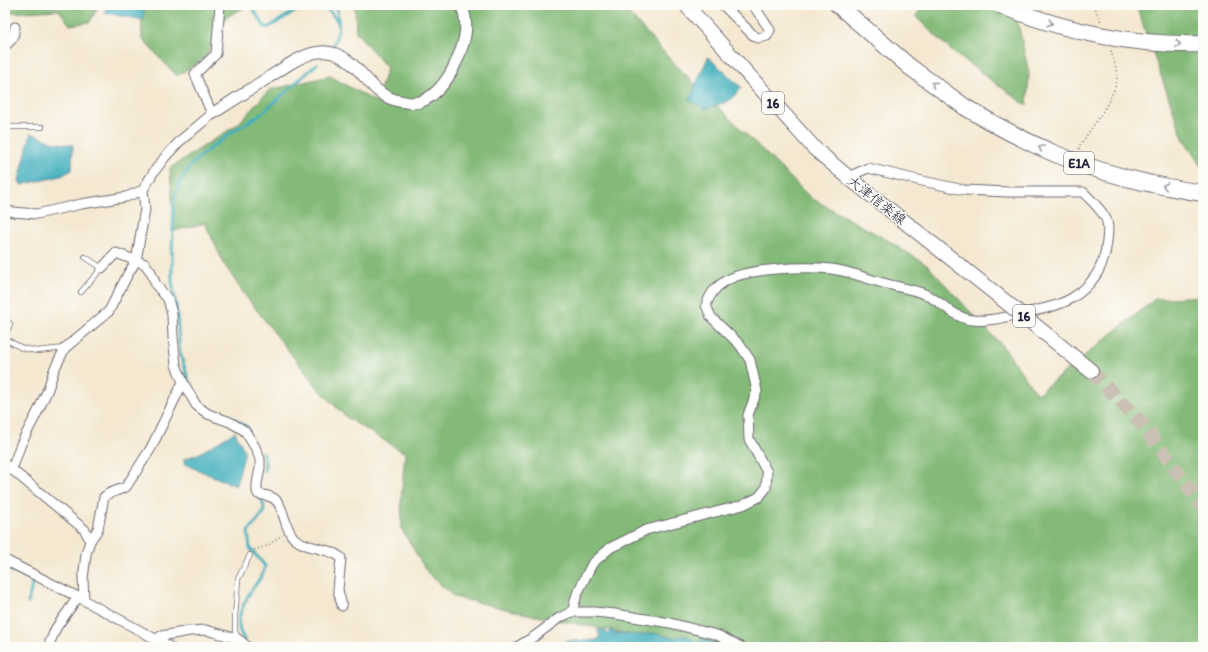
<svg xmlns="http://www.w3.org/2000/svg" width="1208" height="652" viewBox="0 0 1208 652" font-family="Itim,'Klee One',sans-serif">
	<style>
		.forest { fill: #83ba77; stroke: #526e59 }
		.water { fill: #41afbd; stroke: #32687c }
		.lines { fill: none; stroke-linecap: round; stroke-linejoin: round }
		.stream { stroke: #41afbd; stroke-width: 3 }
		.primary-tunnel { stroke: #cac0b3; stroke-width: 14; stroke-dasharray: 14 7; stroke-linecap: butt }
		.service-casing { stroke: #6c6770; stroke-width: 6 }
		.minor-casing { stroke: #6c6770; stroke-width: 11 }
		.tertiary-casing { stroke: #6c6770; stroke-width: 13 }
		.primary-casing { stroke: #6c6770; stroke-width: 16 }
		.motorway-casing { stroke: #6c6770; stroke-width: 18 }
		.path { stroke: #6c6770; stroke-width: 1.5; stroke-dasharray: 1 3; stroke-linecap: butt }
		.service { stroke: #fff; stroke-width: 4.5 }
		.minor { stroke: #fff; stroke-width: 9 }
		.tertiary { stroke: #fff; stroke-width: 11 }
		.primary { stroke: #fff; stroke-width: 14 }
		.motorway { stroke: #fff; stroke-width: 16 }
		.primary-bridge-casing { stroke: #6c6770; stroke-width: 16; stroke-linecap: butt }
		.motorway-bridge-casing { stroke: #6c6770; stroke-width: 18; stroke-linecap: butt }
		.primary-bridge { stroke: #fff; stroke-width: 14 }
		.motorway-bridge { stroke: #fff; stroke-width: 16 }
		.oneway { stroke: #9c9ca7 }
		.labels { text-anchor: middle; stroke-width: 3; stroke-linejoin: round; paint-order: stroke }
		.shield { fill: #fdfcf7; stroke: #646373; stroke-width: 1 }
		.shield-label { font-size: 13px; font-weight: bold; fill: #22223b }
		.street-label { font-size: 14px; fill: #22223b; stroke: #fdfcf7 }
	</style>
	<rect width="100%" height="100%" fill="#fdfcf7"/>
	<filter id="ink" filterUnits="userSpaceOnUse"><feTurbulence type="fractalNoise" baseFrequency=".025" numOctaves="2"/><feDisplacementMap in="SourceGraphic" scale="8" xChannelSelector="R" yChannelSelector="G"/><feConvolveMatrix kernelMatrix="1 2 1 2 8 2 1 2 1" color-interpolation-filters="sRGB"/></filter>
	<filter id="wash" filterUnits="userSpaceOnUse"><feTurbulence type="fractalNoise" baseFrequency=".012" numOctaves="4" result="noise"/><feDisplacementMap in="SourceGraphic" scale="16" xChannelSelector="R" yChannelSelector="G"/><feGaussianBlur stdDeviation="0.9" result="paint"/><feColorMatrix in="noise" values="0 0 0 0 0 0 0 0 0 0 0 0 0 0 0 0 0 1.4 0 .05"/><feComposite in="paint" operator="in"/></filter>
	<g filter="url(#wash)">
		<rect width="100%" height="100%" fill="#f4e8d1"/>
		<!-- forest -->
		<g class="forest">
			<path d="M5 5H99L90 22 70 25 59 10 5 13Z"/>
			<path d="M141 5H250L226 17 205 58 177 76 142 39Z"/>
			<path d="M355 5H621L671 60 811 198 887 240 927 265 1005 349 1037 394 1155 299 1203 296V647H693L536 616 454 597 427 572 402 530 401 501 405 453 347 418 317 387 244 294 224 264 205 223 174 231 170 168 238 124 269 90 330 76 376 102 387 68 356 32Z"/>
			<path d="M922 5H1014L1029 73 1027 106 954 53 916 17Z"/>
			<path d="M1136 5H1203V164L1200 165 1183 138Z"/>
		</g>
		<!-- water -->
		<g class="water">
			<path d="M108 5H144V20L104 13Z"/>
			<path d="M708 57 742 88 729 101 705 109 689 100Z"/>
			<path d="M31 133 52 142 73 145 72 170 61 176 21 185 19 180Z"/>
			<path d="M235 432 245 452 236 486 184 464V459L198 454Z"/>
			<path d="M611 629 614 633 623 634 644 635 648 633 662 634 664 636 674 638 679 636H683L690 637 696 643 698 642 702 638 704 641 710 640V642L711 643 720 644 729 647H555L566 641 597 640 600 636 597 630H605L607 634 609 633Z"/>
		</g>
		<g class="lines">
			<!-- stream -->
			<g class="stream">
				<path d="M252 5 253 9 265 27H269C281 20 305 3 318 5 323 6 328 10 331 13 336 18 337 20 339 26"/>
				<path d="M332 48C340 30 340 24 336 5"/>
				<path d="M202 405 190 385 180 352 176 305 172 280V254L174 199 180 182 192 164 204 153 235 130 261 114 317 64"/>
				<path d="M212 411C225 414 235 419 247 427"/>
				<path d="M262 452C266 459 266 464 264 471"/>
				<path d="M5 568 33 580 28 603"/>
				<path d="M245 641C242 636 239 631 239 626 237 615 247 597 253 588 258 581 264 575 265 566L250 548 248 532 263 514 264 507 261 497"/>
			</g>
		</g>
	</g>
	<g filter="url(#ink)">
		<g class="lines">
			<!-- primary-tunnel -->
			<path class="primary-tunnel" d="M1091 371 1143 425 1203 507"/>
			<defs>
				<g id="service">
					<path d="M5 125 11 127H42"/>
					<path d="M81 292 102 268 85 257"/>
					<path d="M5 319 10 324 5 335"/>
					<path d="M5 339 22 348 37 351 65 348"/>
					<path d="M238 639 235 631V617L238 579 250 555"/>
				</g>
				<g id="minor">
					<path d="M723 5 753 35 758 38 767 36 770 30 753 5"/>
					<path d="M5 46 13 38 15 27"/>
					<path d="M5 210 13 212 37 214 81 204 126 197 143 190"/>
					<path d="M102 268 116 253 145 264 151 272 156 285 168 299 172 314 173 337 176 365 183 382 196 405 208 414 230 422 245 431 255 447 260 459V468L257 484V491L258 494C262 495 267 495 271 497 285 502 283 529 295 539 308 550 330 547 341 558L338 590 342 606"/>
					<path d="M5 464 85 530 90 541"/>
					<path d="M12 469 21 444 39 409 48 389 54 370 65 348 109 311 128 274 136 261 145 209 143 190 153 173 165 157 180 141 212 114 195 74 216 54 220 5"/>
					<path d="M5 560 78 597 170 647"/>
					<path d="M84 600 83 579 86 554 90 541 98 529 104 497 108 494 126 487 151 448 183 382"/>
					<path d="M572 612 577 594 592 564 610 548 646 530 743 505 759 497 766 488 767 472 749 439 748 415 757 391 750 360 740 345 711 317 706 305C710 295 714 288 724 282 745 268 806 266 831 269 851 271 868 280 887 284 898 287 911 289 922 293 940 299 953 318 972 320 988 322 1005 317 1020 314 1037 310 1057 307 1072 298 1093 285 1105 265 1107 241 1108 233 1109 224 1105 217 1099 207 1091 200 1083 192H1008L964 190 918 180 868 168 848 177"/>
					<path d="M155 640 161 636 190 631 206 630 238 639 248 647"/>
					<path d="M48 647 56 628 78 597"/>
					<path d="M517 647 535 636 559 618 572 612H594L615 614 670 623 717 635 741 647"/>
				</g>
				<path id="tertiary" d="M212 114 291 63C305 55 320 48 336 54 354 61 364 78 377 90 385 97 394 101 405 102 409 103 415 103 420 102 437 96 450 77 457 60 465 42 470 24 461 5"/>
				<g id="primary">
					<path d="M686 5 815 149 848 177 996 294"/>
					<path d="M1052 339 1091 371"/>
				</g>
				<path id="motorway" d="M838 5 910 67 965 107"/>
			</defs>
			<!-- service casing -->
			<use href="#service" class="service-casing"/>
			<!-- minor casing -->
			<use href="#minor" class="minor-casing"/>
			<!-- tertiary casing -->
			<use href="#tertiary" class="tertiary-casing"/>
			<!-- primary casing -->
			<use href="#primary" class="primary-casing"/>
			<!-- motorway casing -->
			<use href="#motorway" class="motorway-casing"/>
			<!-- path -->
			<g class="path">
				<path d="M1094 5 1101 22"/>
				<path d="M1079 149 1080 145C1091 128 1116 97 1117 77 1117 69 1113 59 1111 50"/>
				<path d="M254 550 267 546 282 535"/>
			</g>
			<!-- service -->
			<use href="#service" class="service"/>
			<!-- minor -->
			<use href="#minor" class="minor"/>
			<!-- tertiary -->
			<use href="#tertiary" class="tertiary"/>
			<!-- primary -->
			<use href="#primary" class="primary"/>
			<!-- motorway -->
			<use href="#motorway" class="motorway"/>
			<defs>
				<path id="primary-bridge" d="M996 294 1052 339"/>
				<g id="motorway-bridge">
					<path d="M1000 5C1064 31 1134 46 1203 44"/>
					<path d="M965 107C1026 144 1082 169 1152 184 1169 187 1186 191 1203 193"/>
				</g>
			</defs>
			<!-- primary-bridge casing -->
			<use href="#primary-bridge" class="primary-bridge-casing"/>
			<!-- motorway-bridge casing -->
			<use href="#motorway-bridge" class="motorway-bridge-casing"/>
			<!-- primary-bridge -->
			<use href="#primary-bridge" class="primary-bridge"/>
			<!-- motorway-bridge -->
			<use href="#motorway-bridge" class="motorway-bridge"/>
		</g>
		<!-- one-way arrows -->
		<defs><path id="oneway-chevron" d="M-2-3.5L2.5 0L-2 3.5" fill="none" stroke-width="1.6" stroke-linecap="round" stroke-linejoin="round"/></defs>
		<g class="oneway">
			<use href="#oneway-chevron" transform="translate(1050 23) rotate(17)"/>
			<use href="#oneway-chevron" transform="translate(1178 44) rotate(4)"/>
			<use href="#oneway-chevron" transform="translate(934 84) rotate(-144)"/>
			<use href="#oneway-chevron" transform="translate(1041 148) rotate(-155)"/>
			<use href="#oneway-chevron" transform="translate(1165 186) rotate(-169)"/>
		</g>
	</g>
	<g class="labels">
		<!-- shield labels -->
		<g class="shield">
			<rect x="762" y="92" width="22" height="22" rx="3"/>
			<rect x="1064" y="152" width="30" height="22" rx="3"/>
			<rect x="1013" y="305" width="22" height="22" rx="3"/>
		</g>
		<g class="shield-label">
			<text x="773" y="108">16</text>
			<text x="1079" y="168">E1A</text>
			<text x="1024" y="321">16</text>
		</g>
		<!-- street labels -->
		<g class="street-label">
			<text transform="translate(877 200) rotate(38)" y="5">大津信楽線</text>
		</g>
	</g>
	<!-- margin -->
	<rect width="1208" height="652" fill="none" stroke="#fdfcf7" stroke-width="20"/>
</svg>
